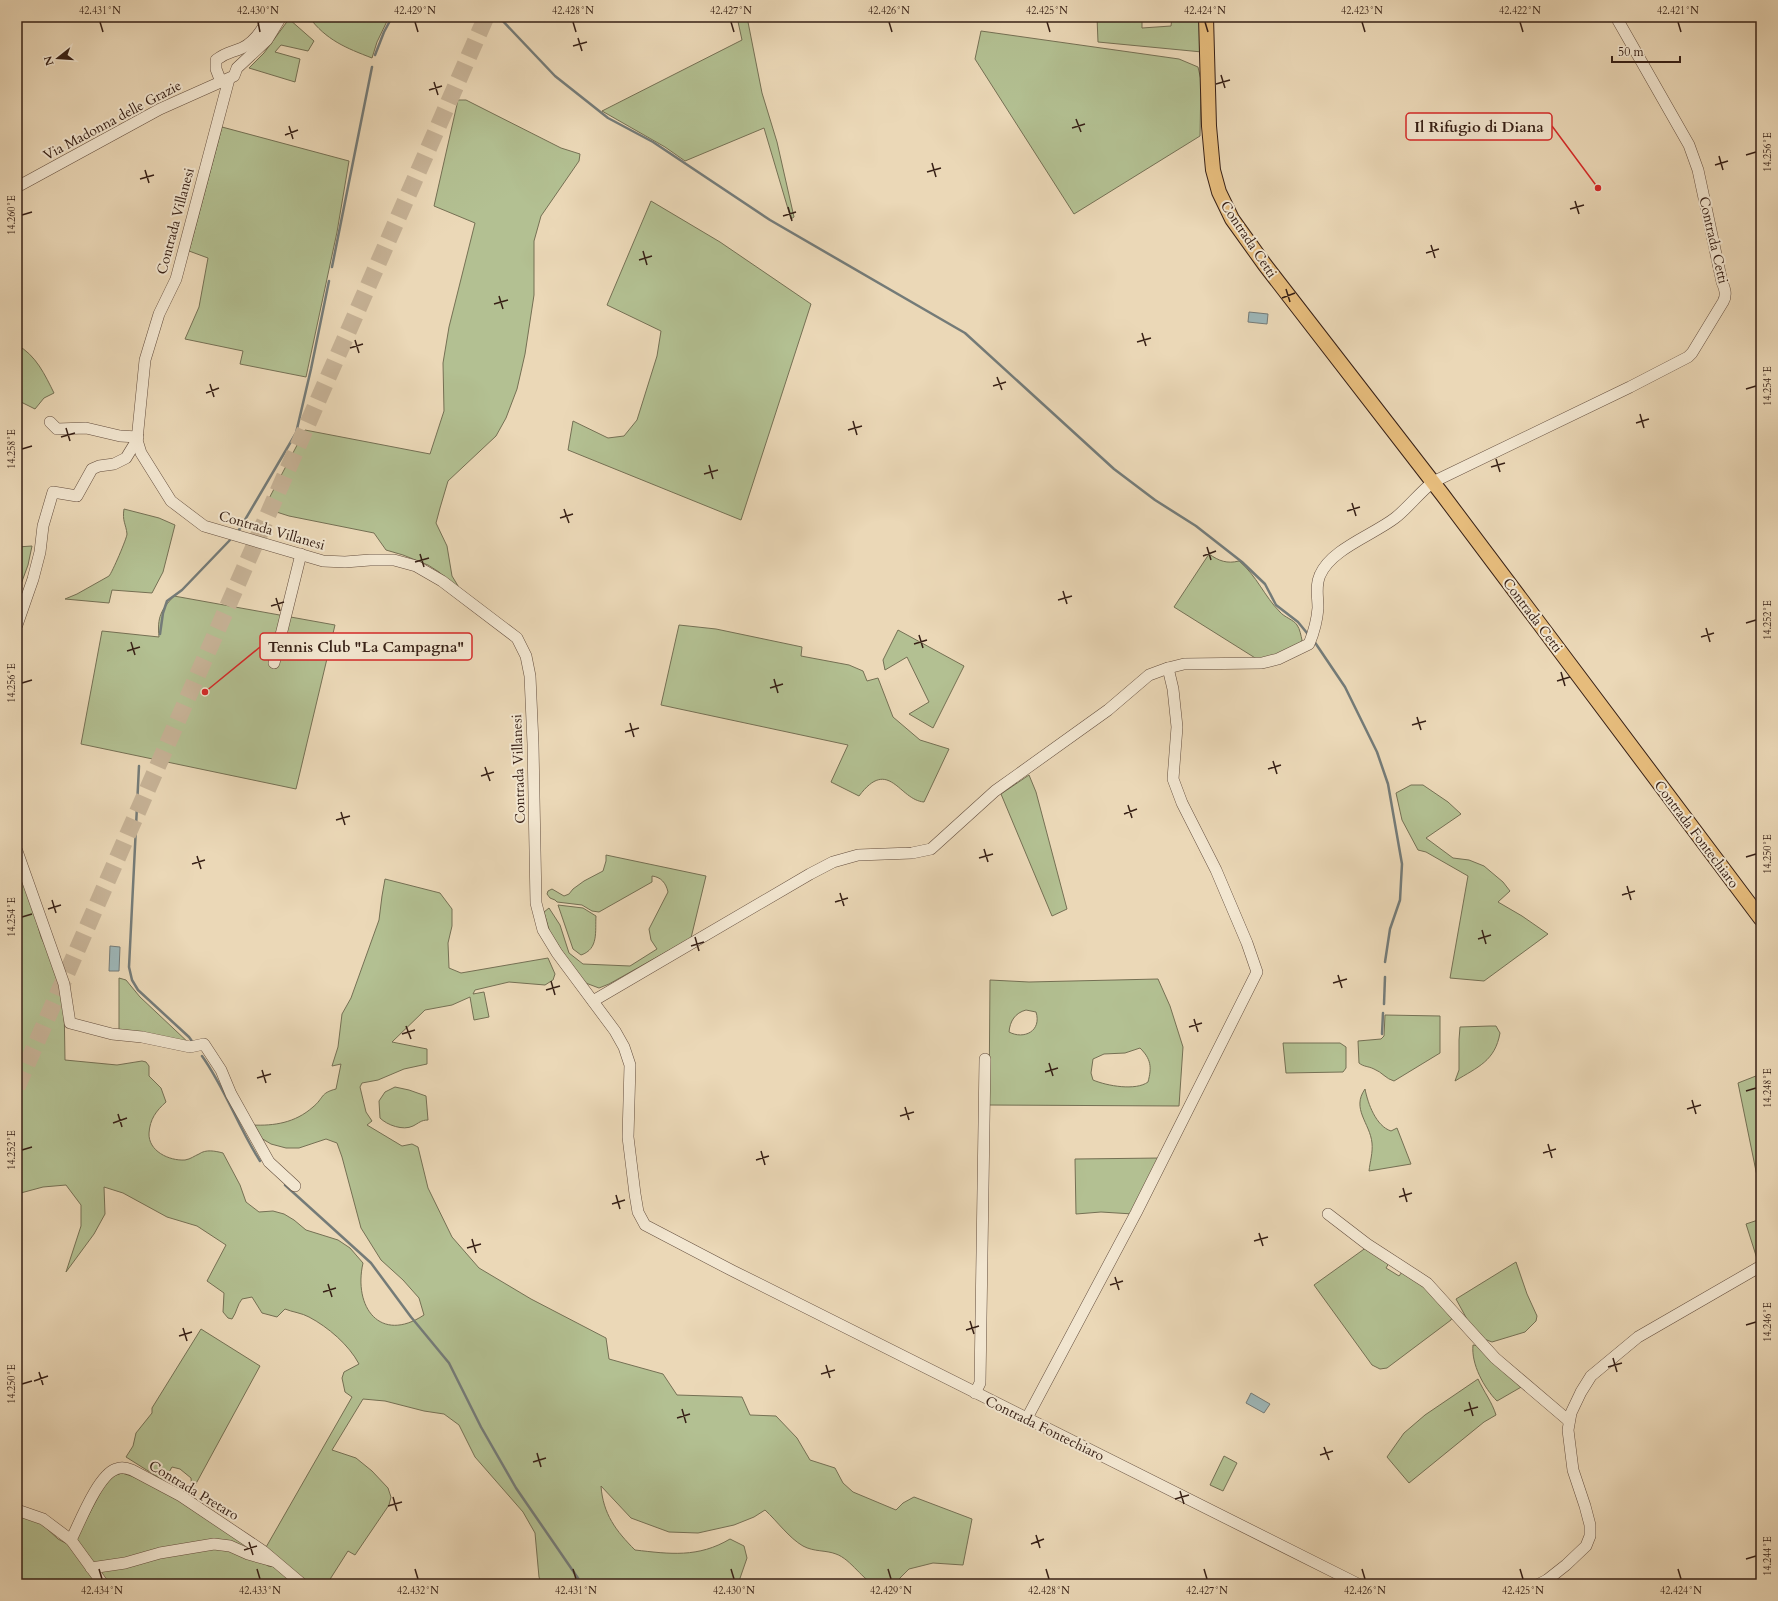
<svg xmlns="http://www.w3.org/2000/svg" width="1778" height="1601" viewBox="0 0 1778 1601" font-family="Cardo,serif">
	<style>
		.green { fill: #b3c092; stroke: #757054; fill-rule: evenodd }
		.water { fill: #9db7b9; stroke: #747b78 }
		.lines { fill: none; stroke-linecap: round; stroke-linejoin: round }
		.stream { stroke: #747b78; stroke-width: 2.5 }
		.highway-tunnel { stroke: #c7b397; stroke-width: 17; stroke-dasharray: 17 8; stroke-linecap: butt }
		.minor-casing { stroke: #644e3e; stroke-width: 12 }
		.major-casing { stroke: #372016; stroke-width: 16 }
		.minor { stroke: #f2e6d0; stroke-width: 11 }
		.major { stroke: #e6bc7c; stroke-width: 14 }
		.ticks { fill: none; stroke: #372016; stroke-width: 1.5 }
		.labels { text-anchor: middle; stroke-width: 4; stroke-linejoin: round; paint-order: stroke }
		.street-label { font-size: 14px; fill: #372016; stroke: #f2e6d0 }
		.leader { fill: none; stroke: #d62828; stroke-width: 1.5 }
		.callout-dot { fill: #d62828; stroke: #f2e6d0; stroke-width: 1.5 }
		.callout { fill: #f2e6d0; stroke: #d62828; stroke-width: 1.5 }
		.callout-label { font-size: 15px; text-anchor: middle; font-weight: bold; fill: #372016 }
		.neatline { fill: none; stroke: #372016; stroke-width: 1.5 }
		.ticks-label { font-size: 10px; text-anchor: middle; fill: #372016 }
	</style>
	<rect width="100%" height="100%" fill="#ebd8b7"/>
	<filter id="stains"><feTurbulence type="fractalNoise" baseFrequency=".005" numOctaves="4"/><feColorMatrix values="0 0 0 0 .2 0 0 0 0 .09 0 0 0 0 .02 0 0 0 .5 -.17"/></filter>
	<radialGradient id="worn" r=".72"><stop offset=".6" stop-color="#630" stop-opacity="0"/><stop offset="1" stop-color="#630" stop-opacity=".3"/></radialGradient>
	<!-- green -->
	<g class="green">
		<path d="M309 17H389L377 42 372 58C346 48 326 40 309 17Z"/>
		<path d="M737 17H747L762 93 777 142 794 217 791 219 764 128 685 161 665 147 602 111 742 40Z"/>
		<path d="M1097 17H1142V28L1171 26 1172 17H1203L1202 52 1098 42Z"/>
		<path d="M289 19 314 41 308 51 281 45 275 52 300 59 295 82 249 68 264 53Z"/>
		<path d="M981 31 1179 59 1198 67 1201 80 1200 136 1074 214 975 59Z"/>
		<path d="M458 100H466L561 148 580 154 579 161 541 216 534 241V295L525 354 517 389 506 418 496 436 448 481 440 508 436 523 447 546 452 576 463 594 439 572 428 565 403 555 386 550 374 533 289 516 264 508 305 430 430 454 444 411 443 363 449 327 475 223 434 206Z"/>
		<path d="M222 127 349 161 337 232 306 377 240 364 243 351 185 339 199 307 208 258 189 251Z"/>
		<path d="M651 201 720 242 811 304 741 520 568 450 573 421 608 438 624 436 637 420 657 356 661 331 607 305Z"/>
		<path d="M17 345C36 355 45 375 54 393L44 398 35 409 17 400Z"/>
		<path d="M124 509 159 518 175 525 163 572 152 593 112 590 109 603 65 599 77 594 109 576C112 573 127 538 127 534 126 524 122 521 124 509Z"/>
		<path d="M32 546 28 565 17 595V547Z"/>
		<path d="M1209 554C1219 561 1227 564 1239 561 1257 576 1264 596 1280 612 1284 617 1294 620 1297 625 1300 629 1301 636 1302 640L1299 647 1260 661 1174 607Z"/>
		<path d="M174 596 335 625 296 789 81 744 102 631 159 637C157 617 161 610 174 596Z"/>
		<path d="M679 625 716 629 802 647 801 656 849 665 863 671 867 681 878 678 893 717 920 740 949 749 924 802C899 800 889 756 859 796L831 782 848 745 661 705Z"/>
		<path d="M898 630 964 666 933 728 909 714 929 702 907 657 885 670 883 660Z"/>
		<path d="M1029 775 1036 792 1067 909 1052 916 1001 794Z"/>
		<path d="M1411 785H1423L1448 802 1461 814 1426 838 1453 858 1469 860 1484 866 1503 882 1510 891 1498 902 1522 916 1548 934 1484 981 1450 978 1468 876 1426 852 1418 850 1402 820 1396 793Z"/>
		<path d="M606 855 706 876 691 938 609 984 599 988 583 982 550 933 544 912 549 908 560 925 569 953 583 964 630 966 657 949 651 940 649 929 668 892C666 883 661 877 652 876V882L599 912 592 911 582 905 557 902 555 900 550 898 547 894 548 891 552 889 564 896 569 894 573 889 584 881 603 871 606 861Z"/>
		<path d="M17 863 30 898 41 937 56 969 64 1001 65 1060 117 1065 142 1061 146 1062 149 1066V1076L161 1088 166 1102C156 1111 150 1119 149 1133 148 1151 169 1161 185 1160 191 1159 194 1156 199 1154 206 1149 215 1151 223 1153L240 1185 246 1202 259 1212 273 1211 284 1214 294 1220 306 1230 338 1240 350 1248 363 1263C353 1307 380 1344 424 1315L419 1298 403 1280 381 1260 361 1228 342 1157 337 1143 326 1139 299 1148H286L271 1144 261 1138 252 1125C274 1126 295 1123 313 1107 324 1098 320 1093 336 1089L341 1064 332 1066 338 1047 342 1014 351 998 379 920 382 896 385 879 440 893 452 909V926L448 943 449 968 461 973 548 958 555 974 553 980 545 985 509 982 475 990 473 994 484 992 489 1017 474 1020 470 997 452 1005 425 1010 392 1042 427 1049V1064L404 1069 378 1080 362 1083 360 1087 366 1112 372 1121 367 1125 402 1146 412 1144 418 1147 428 1188 452 1237 479 1268 531 1299 606 1338 609 1359 663 1374 677 1395 742 1397 750 1415 776 1416 797 1438 810 1460 835 1468 843 1483 853 1492 896 1510 903 1503 914 1497 972 1519 963 1565 933 1563 909 1569 894 1584C888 1584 881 1585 875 1584 864 1582 851 1559 836 1554 826 1550 814 1552 803 1546 789 1538 777 1521 765 1510L754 1517 734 1525 698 1533 669 1532 631 1518 601 1486C603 1514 616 1531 635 1550 670 1554 698 1558 730 1539L744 1546 747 1558 738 1584H542L539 1577 535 1533 523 1512 475 1457 459 1425 444 1414 424 1411 385 1401 363 1399 332 1450 356 1458 372 1471 388 1488 391 1497 389 1505 355 1555 348 1551 327 1584H311L265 1549 352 1397 345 1392 342 1378 344 1372 359 1364C349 1345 328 1327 309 1317 302 1313 292 1312 285 1309L277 1317 262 1313 252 1297 242 1299C237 1305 237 1312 232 1319L228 1318 223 1312 224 1293 207 1281 226 1245 197 1226 167 1217 123 1193 104 1187 105 1214 94 1234 66 1272 81 1226V1205L66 1185 43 1187 17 1194Z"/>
		<path d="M558 905 583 908 596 916C595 931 599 949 581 955L573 949Z"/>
		<path d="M119 978 126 980 140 997 191 1045 119 1036Z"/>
		<path d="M1158 979 1170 1006 1183 1047 1179 1106 989 1105 990 980 1029 982ZM1026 1010 1036 1012C1042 1031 1024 1040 1009 1032 1010 1021 1015 1013 1026 1010ZM1140 1048C1151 1059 1152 1067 1148 1082 1136 1091 1107 1086 1093 1080L1091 1073 1093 1059 1104 1054 1125 1053Z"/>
		<path d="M1385 1015 1440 1016V1053L1394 1081C1386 1079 1382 1072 1374 1069 1368 1066 1364 1067 1359 1063L1358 1041 1381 1039 1384 1036Z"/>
		<path d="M1490 1026H1496L1500 1033C1495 1061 1478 1067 1455 1081L1459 1070V1040L1460 1027Z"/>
		<path d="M1283 1043H1340L1346 1047V1068L1343 1072 1286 1073Z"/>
		<path d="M1761 1074V1175L1757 1176 1738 1083Z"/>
		<path d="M395 1087 409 1090 426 1096 428 1120C421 1120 419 1123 413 1126 403 1131 387 1125 380 1118L379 1101 385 1092Z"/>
		<path d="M1365 1089C1368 1104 1376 1126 1391 1131L1397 1128 1411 1164 1369 1171C1370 1162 1373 1152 1372 1143 1370 1123 1351 1109 1365 1089Z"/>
		<path d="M1161 1158 1133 1214 1101 1212 1076 1214 1075 1159Z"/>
		<path d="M1761 1219V1264L1759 1265 1746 1224Z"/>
		<path d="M1367 1247 1389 1263 1386 1268 1399 1276 1402 1272 1422 1284 1453 1315 1451 1320 1387 1368 1380 1369 1372 1365 1314 1285Z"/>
		<path d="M1516 1262 1527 1294 1537 1316 1536 1321 1525 1332 1492 1342 1479 1337 1468 1321 1456 1299Z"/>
		<path d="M201 1329 260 1366 192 1491 191 1478 180 1469 172 1467 164 1481 126 1457 133 1446 136 1433 152 1413V1408Z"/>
		<path d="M1473 1345 1479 1346 1523 1386 1497 1401C1484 1388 1471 1364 1473 1345Z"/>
		<path d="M1478 1379C1484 1392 1492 1402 1496 1415L1484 1422 1409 1483 1387 1457 1404 1433 1425 1415Z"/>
		<path d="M1224 1456 1237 1463 1223 1491 1210 1485Z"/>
		<path d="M122 1473C173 1488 218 1525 262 1555L259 1558 268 1566 276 1567 294 1584H17V1501L58 1539 82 1552 75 1541 108 1478Z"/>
	</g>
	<!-- water -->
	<g class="water">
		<path d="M1249 312 1268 314 1267 324 1248 322Z"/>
		<path d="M110 946 120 947 119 971H109Z"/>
		<path d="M1251 1393 1270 1404 1264 1413 1246 1403Z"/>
	</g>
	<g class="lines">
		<!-- stream -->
		<g class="stream">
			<path d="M499 17 555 76 608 118 653 142 770 220 965 333 1114 469 1155 500 1196 526 1242 562 1265 584 1276 605 1298 622 1307 633"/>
			<path d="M375 55 384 32 392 17"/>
			<path d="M332 267 372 67"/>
			<path d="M239 530 296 433 311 369 329 281"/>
			<path d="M160 634 163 613 167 601 182 590 230 540"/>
			<path d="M1314 641 1345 687 1377 752 1388 784 1402 864 1400 900 1390 929 1385 962"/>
			<path d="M139 766 129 967 132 980 138 990 189 1037 194 1044"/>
			<path d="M1384 1004 1385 977"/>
			<path d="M1382 1034 1383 1013"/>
			<path d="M202 1056C225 1088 238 1127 260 1161"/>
			<path d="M285 1185 371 1263 411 1317 449 1363 481 1427 516 1488 582 1584"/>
		</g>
		<!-- highway-tunnel -->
		<path class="highway-tunnel" d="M17 1087 486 17"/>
		<defs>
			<g id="minor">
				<path d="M229 79 176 279 159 314 145 360 137 440 141 453 171 501 204 526 323 561 345 562 370 560H394L416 566 442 581 517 638 526 656 530 676 533 744 536 903 543 930 557 953 615 1031 624 1047 630 1065 628 1137 635 1194 638 1212 645 1225 733 1271 1358 1584"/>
				<path d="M221 82 216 69V60C228 51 231 53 242 48 255 42 263 29 269 17"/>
				<path d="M17 187 160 109 234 76 237 68 267 40 281 17"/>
				<path d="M50 422 57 429 86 428 120 436 138 437"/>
				<path d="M17 625 33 579 40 552 43 526 53 492 77 496 92 469 99 466 114 464 126 458 137 440"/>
				<path d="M274 663 301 554"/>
				<path d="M17 851 64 984 70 1023 112 1034 142 1037 190 1047 204 1044 221 1070 231 1094 269 1162 295 1186"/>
				<path d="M593 1001 810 874 833 862 858 855 912 853 931 849 995 791 1108 710 1149 675 1168 668 1184 664 1262 663 1278 659 1309 644C1314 632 1317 621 1318 608 1318 596 1315 586 1320 575 1331 549 1373 535 1395 518 1408 508 1419 493 1433 482L1630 387 1688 357 1692 353 1723 302C1727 295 1725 289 1722 282L1698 170 1689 145 1616 17"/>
				<path d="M1328 1214 1367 1244 1427 1283 1495 1358 1569 1421"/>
				<path d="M975 1393 980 1383 985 1059"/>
				<path d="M1027 1418 1136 1213 1257 972 1247 943 1216 870 1182 803 1173 779 1177 727 1173 689 1168 668"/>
				<path d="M17 1510 43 1519 71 1540 103 1584"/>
				<path d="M71 1540C80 1522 98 1475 116 1469 121 1467 127 1468 132 1470L181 1496 263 1551 302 1584"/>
				<path d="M91 1568 125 1563 160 1553 214 1544 230 1546 248 1554 273 1561"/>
				<path d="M1539 1584 1547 1580 1566 1565 1586 1546 1590 1536V1525L1585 1506 1573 1470 1568 1430 1571 1413 1581 1392 1591 1376 1638 1337 1761 1266"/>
			</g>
			<path id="major" d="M1206 17 1209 126 1213 170 1219 192 1232 219 1265 265 1442 494 1761 919"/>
		</defs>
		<!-- minor casing -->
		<use href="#minor" class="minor-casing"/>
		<!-- major casing -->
		<use href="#major" class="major-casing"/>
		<!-- minor -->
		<use href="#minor" class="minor"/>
		<!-- major -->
		<use href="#major" class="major"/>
	</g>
	<!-- ticks -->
	<path class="ticks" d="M100 22 103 32M258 22 260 32M415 22 418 32M573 22 576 32M731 22 734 32M889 22 892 32M1047 22 1050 32M1205 22 1208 32M1362 22 1365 32M1520 22 1523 32M1678 22 1681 32M578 38 582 51M573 46 587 42M1221 75 1225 88M434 82 438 95M1216 84 1230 80M429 90 442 86M1076 119 1081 132M289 126 293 139M1072 128 1085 124M285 135 298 130M1746 155 1756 152M1719 156 1723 170M932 163 936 177M1715 165 1728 161M145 170 149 183M927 172 941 168M140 179 154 175M1575 201 1579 214M788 207 792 221M1570 209 1584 205M22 215 32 212M783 216 796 212M1431 245 1435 258M643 251 647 265M1426 253 1439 249M639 260 652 256M1286 289 1290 302M499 296 503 309M1282 298 1295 293M494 304 508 300M1142 333 1146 346M355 340 359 353M1137 342 1151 338M350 348 363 344M997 377 1002 390M210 384 214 397M993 386 1006 382M1746 389 1756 386M206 393 219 388M1640 414 1644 428M853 421 857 435M1636 423 1649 419M66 428 70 441M848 430 862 426M61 437 75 433M22 449 32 446M1496 459 1500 472M709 465 713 479M1491 467 1505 463M704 474 718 470M1352 503 1356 516M564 509 569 523M1347 511 1360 507M560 518 573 514M1207 547 1211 560M420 554 424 567M1203 556 1216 551M415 562 429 558M1063 591 1067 604M276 598 280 611M1058 600 1072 596M271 606 284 602M1746 623 1756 620M1706 628 1710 642M919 635 923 648M1701 637 1714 633M131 642 135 655M914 644 927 640M127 651 140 647M1561 672 1565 686M774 679 778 693M1557 681 1570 677M22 683 32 680M770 688 783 684M1417 717 1421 730M630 723 634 737M1412 725 1426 721M625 732 639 728M1273 761 1277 774M485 767 490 781M1268 769 1281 765M481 776 494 772M1128 805 1132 818M341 812 345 825M1124 814 1137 809M336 820 350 816M984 849 988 862M197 856 201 869M1746 857 1756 854M979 858 993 854M192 864 205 860M1627 886 1631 900M840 893 844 906M1622 895 1635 891M52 900 56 913M835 902 848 898M48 909 61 905M22 917 32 914M1482 930 1486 944M695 937 699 951M1478 939 1491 935M691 946 704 942M1338 975 1342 988M551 981 555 995M1333 983 1347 979M546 990 560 986M1194 1019 1198 1032M406 1026 411 1039M1189 1027 1202 1023M402 1034 415 1030M1049 1063 1053 1076M262 1070 266 1083M1045 1072 1058 1068M257 1078 271 1074M1746 1091 1756 1088M1692 1100 1696 1114M905 1107 909 1120M1687 1109 1701 1105M118 1114 122 1127M900 1116 914 1112M113 1123 127 1118M1548 1144 1552 1158M22 1150 32 1147M761 1151 765 1165M1543 1153 1556 1149M756 1160 769 1156M1403 1188 1407 1202M616 1195 620 1209M1399 1197 1412 1193M612 1204 625 1200M1259 1233 1263 1246M472 1239 476 1253M1254 1241 1268 1237M467 1248 481 1244M1115 1277 1119 1290M328 1284 332 1297M1110 1285 1123 1281M323 1292 336 1288M970 1321 974 1334M1746 1325 1756 1322M183 1328 187 1341M966 1330 979 1326M179 1336 192 1332M1613 1358 1617 1372M826 1365 830 1378M1608 1367 1622 1363M39 1372 43 1385M821 1374 835 1370M34 1381 48 1376M22 1384 32 1381M1469 1402 1473 1416M682 1409 686 1423M1464 1411 1478 1407M677 1418 690 1414M1324 1447 1329 1460M537 1453 541 1467M1320 1455 1333 1451M533 1462 546 1458M1180 1491 1184 1504M393 1497 397 1511M1175 1499 1189 1495M388 1506 402 1502M1036 1535 1040 1548M249 1542 253 1555M1031 1544 1044 1539M244 1550 257 1546M1746 1559 1756 1556M99 1569 102 1579M257 1569 260 1579M415 1569 418 1579M573 1569 576 1579M731 1569 734 1579M888 1569 891 1579M1046 1569 1049 1579M1204 1569 1207 1579M1362 1569 1365 1579M1520 1569 1523 1579M1678 1569 1681 1579"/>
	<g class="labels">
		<!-- street labels -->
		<g class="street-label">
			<text transform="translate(112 120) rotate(-28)" y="5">Via Madonna delle Grazie</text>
			<text transform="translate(175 221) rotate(-75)" y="5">Contrada Villanesi</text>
			<text transform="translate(1249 239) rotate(56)" y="5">Contrada Cetti</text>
			<text transform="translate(1714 240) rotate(77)" y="5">Contrada Cetti</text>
			<text transform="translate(272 530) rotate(16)" y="5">Contrada Villanesi</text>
			<text transform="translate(1533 615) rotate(53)" y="5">Contrada Cetti</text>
			<text transform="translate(518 769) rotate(-92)" y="5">Contrada Villanesi</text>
			<text transform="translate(1697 834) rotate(53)" y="5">Contrada Fontechiaro</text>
			<text transform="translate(1045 1428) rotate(26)" y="5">Contrada Fontechiaro</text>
			<text transform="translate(194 1490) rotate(31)" y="5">Contrada Pretaro</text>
		</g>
	</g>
	<!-- callouts -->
	<path class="leader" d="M1598 188L1552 126M205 692L260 647"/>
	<g class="callout-dot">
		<circle cx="1598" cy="188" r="4"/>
		<circle cx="205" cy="692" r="4"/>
	</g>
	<g class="callout">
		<rect x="1406" y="113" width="146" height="27" rx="4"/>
		<rect x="260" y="633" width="212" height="27" rx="4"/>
	</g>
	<g class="callout-label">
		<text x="1479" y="132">Il Rifugio di Diana</text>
		<text x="366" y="652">Tennis Club "La Campagna"</text>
	</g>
	<!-- margin -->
	<rect width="1778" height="1601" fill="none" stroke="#ebd8b7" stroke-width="44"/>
	<!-- north arrow -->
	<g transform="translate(58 58) rotate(253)" stroke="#f2e6d0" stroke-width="3" paint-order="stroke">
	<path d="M0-3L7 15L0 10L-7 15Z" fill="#372016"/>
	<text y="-6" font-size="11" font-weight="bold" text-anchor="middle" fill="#372016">N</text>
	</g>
	<!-- scale -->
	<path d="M1612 56v6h68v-6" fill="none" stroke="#372016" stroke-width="2"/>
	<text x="1618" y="56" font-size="12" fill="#372016" stroke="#f2e6d0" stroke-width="3" paint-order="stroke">50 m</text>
	<rect x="22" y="22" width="1734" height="1557" class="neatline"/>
	<g class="ticks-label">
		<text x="100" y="14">42.431°N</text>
		<text x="258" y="14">42.430°N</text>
		<text x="415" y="14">42.429°N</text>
		<text x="573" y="14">42.428°N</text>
		<text x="731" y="14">42.427°N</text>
		<text x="889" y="14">42.426°N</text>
		<text x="1047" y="14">42.425°N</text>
		<text x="1205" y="14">42.424°N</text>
		<text x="1362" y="14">42.423°N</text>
		<text x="1520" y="14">42.422°N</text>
		<text x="1678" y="14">42.421°N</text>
		<text transform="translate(1767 152) rotate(-90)" y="4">14.256°E</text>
		<text transform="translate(11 215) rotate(-90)" y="4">14.260°E</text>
		<text transform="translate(1767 386) rotate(-90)" y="4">14.254°E</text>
		<text transform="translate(11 449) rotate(-90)" y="4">14.258°E</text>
		<text transform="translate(1767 620) rotate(-90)" y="4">14.252°E</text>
		<text transform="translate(11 683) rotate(-90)" y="4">14.256°E</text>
		<text transform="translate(1767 854) rotate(-90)" y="4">14.250°E</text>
		<text transform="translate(11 917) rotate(-90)" y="4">14.254°E</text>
		<text transform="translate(1767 1088) rotate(-90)" y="4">14.248°E</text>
		<text transform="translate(11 1150) rotate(-90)" y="4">14.252°E</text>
		<text transform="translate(1767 1322) rotate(-90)" y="4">14.246°E</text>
		<text transform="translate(11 1384) rotate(-90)" y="4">14.250°E</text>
		<text transform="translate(1767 1556) rotate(-90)" y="4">14.244°E</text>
		<text x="102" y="1594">42.434°N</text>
		<text x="260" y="1594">42.433°N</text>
		<text x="418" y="1594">42.432°N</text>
		<text x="576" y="1594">42.431°N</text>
		<text x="734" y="1594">42.430°N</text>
		<text x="891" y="1594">42.429°N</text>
		<text x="1049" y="1594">42.428°N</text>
		<text x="1207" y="1594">42.427°N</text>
		<text x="1365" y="1594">42.426°N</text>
		<text x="1523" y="1594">42.425°N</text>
		<text x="1681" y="1594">42.424°N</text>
	</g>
	<rect width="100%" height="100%" filter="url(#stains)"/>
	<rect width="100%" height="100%" fill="url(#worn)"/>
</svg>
